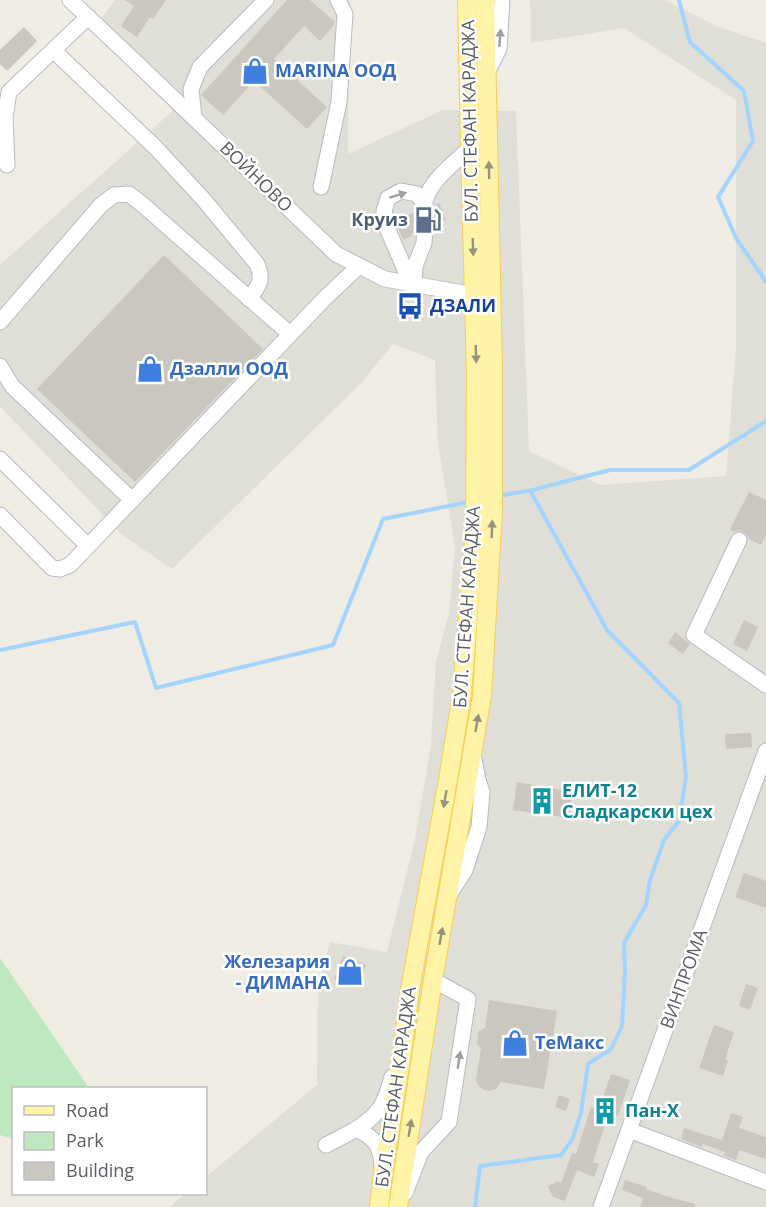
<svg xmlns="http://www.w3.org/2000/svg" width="766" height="1207" viewBox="0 0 766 1207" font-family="'Open Sans',sans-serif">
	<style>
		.industrial { fill: #dfded7 }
		.green { fill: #bee8bf }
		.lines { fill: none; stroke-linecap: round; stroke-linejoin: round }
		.stream { stroke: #a2d4ff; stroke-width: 4 }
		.building { fill: #cac6c0 }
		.minor-casing { stroke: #b8bbc0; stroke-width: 17 }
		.major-casing { stroke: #f9ce52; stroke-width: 20 }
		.minor { stroke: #fff; stroke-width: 15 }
		.major { stroke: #fff3a7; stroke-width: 18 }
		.oneway { fill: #9d9fa2 }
		.oneway2 { fill: #94937b }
		.labels { text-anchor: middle; stroke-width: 5; stroke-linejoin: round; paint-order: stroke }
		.shop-label { font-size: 18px; font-weight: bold; fill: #366cbe; stroke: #fff; text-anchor: start }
		.street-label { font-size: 18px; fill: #5b5f64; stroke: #fff }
		.service-label { font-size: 18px; font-weight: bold; fill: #4e5e75; stroke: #fff; text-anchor: end }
		.transit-label { font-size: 18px; font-weight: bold; fill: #164399; stroke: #fff; text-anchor: start }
		.culture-label { font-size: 18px; font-weight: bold; fill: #0d838f; stroke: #fff; text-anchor: start }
	</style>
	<rect width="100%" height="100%" fill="#efece3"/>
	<!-- industrial -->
	<path class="industrial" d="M115 0H349L348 154 443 110 516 111 529 451 600 485 726 476 736 347V100L624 28 531 43 530 0H665L716 26 766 43V1207H169L185 1194H206V1177L317 1085 318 986 330 942 387 952 415 839 431 744 436 662 449 613 455 547 438 444 435 360 393 344 362 382 172 569 121 534 0 406V265L186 99 101 19Z"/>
	<!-- green -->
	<path class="green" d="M0 958 89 1088H14L13 1139 0 1135Z"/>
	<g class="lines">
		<!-- stream -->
		<g class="stream">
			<path d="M679 0 690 42 744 91 753 141 718 197 736 238 766 282"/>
			<path d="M504 495 533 490"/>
			<path d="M0 650 135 622 156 688 333 645 383 519 464 503"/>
			<path d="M475 1207 480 1166 561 1155 572 1140 581 1113 588 1064 611 1049 622 1026 625 972 624 943 646 905 650 880 664 840 679 821 686 777 679 703 607 630 531 492 536 489 610 470H689L766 421"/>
		</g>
	</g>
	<!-- building -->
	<g class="building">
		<path d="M125 0H166L153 19 150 17 137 37 121 26 134 6Z"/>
		<path d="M287 0H310L335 22 334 25 320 41 304 26 274 59 327 107 307 129 254 81 223 115 201 95Z"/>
		<path d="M24 27 37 41 7 71 0 64V50Z"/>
		<path d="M439 203 446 220 434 225 430 220 421 219 417 223 415 232 411 234 412 236 403 240 398 228 401 227 400 225 408 222 406 216 415 212 422 217H428L432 214 434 205Z"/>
		<path d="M164 255 263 349 135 482 37 389Z"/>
		<path d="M749 492 766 500V535L761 545 749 539 747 535 744 532 739 530 734 532 730 529Z"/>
		<path d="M744 620 758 627 747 651 733 644Z"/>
		<path d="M675 632 690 644 683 654 668 643Z"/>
		<path d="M751 733 752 747 726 749 725 734Z"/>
		<path d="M517 782 572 792 569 818 513 810Z"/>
		<path d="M744 873 766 881V908L735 897Z"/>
		<path d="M343 956 366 965 357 988 334 979Z"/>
		<path d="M746 984 758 988 750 1010 739 1006Z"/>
		<path d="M489 1000 557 1011 544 1089 501 1082 496 1089 489 1091 484 1090 478 1085 476 1079 481 1049 477 1044 478 1032 485 1028Z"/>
		<path d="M714 1025 734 1032 727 1053 726 1060 728 1061 723 1076 699 1068Z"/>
		<path d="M611 1074 630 1080 618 1116 609 1113 593 1162 599 1164 594 1177 577 1170 565 1201 553 1197 548 1186 558 1181 561 1183 572 1153 576 1154 591 1107 599 1109Z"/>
		<path d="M559 1095 570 1099 566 1111 555 1107Z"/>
		<path d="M731 1113 743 1117 739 1128 766 1137V1159L739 1150 736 1160 724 1156 725 1152 703 1144 702 1147 681 1139 684 1128 722 1140Z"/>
		<path d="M625 1180 647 1187 646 1189 666 1196 695 1204 694 1207H640L643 1198 622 1190Z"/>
	</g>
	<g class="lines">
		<defs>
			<g id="minor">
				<path d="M70 0 124 51 336 254 385 279 474 295 485 293"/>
				<path d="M54 51 156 148 204 200 257 264C264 281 259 285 249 299"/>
				<path d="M487 73 499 49 502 0"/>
				<path d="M194 118 191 89 200 67 266 0"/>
				<path d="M7 165 5 117 9 92 88 17"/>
				<path d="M321 187 339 102 345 14 338 0"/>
				<path d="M424 208C425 184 453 164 470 148"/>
				<path d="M405 283 406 272 388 230 384 211 388 198 401 191 417 194 424 203"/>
				<path d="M414 284 415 266 424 243 425 228"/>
				<path d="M0 322 101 205 114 195 129 194 143 205 290 334"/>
				<path d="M0 366 12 386 132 500"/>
				<path d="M0 459 88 546"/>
				<path d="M0 515 52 568 60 569 70 565 325 298 359 266"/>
				<path d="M739 540 694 635 766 685"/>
				<path d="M449 895 465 870 479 827 482 792 478 780 474 759"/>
				<path d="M357 1129C374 1138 381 1145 382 1166"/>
				<path d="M629 1130 766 1182"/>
				<path d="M326 1145C345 1135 367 1126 380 1108 386 1099 389 1088 392 1077"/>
				<path d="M405 1193 421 1152 449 1122 468 999 433 980"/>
				<path d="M601 1207 766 751"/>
			</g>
			<g id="major">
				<path d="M379 1207 383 1173 403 1046 410 990 448 780 462 694 468 618 475 525 476 374 470 148 467 0"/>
				<path d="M398 1207 433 980 482 696 493 510V370L485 0"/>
			</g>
		</defs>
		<!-- minor casing -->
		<use href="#minor" class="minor-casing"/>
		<!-- major casing -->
		<use href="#major" class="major-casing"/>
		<!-- minor -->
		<use href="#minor" class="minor"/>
		<!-- major -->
		<use href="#major" class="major"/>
	</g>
	<!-- one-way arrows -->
	<defs><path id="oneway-solid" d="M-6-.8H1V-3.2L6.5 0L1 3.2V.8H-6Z" transform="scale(1.5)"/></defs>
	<g class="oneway">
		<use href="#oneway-solid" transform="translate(500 38) rotate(-86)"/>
		<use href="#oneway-solid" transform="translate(398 195) rotate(-17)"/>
		<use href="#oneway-solid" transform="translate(459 1060) rotate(-81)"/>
	</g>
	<g class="oneway2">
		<use href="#oneway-solid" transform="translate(489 170) rotate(-91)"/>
		<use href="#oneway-solid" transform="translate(473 247) rotate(88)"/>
		<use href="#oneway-solid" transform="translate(476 354) rotate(88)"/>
		<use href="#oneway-solid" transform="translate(492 529) rotate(-88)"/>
		<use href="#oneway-solid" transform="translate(477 723) rotate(-80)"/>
		<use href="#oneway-solid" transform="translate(445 799) rotate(100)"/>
		<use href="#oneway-solid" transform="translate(441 936) rotate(-80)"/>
		<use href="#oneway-solid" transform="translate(410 1128) rotate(-81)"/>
	</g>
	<!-- icons -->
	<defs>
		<symbol id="shop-bare" viewBox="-9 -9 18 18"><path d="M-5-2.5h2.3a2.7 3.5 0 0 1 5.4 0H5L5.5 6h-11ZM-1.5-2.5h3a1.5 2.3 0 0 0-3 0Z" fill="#3f7fe0" stroke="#fff" stroke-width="2.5" paint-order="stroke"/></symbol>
		<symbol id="fuel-bare" viewBox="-9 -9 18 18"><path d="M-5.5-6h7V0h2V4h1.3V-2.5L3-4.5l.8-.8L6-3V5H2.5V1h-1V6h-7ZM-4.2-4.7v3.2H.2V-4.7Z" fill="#5c6f8a" stroke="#fff" stroke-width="2.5" paint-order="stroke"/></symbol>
		<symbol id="bus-bare" viewBox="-9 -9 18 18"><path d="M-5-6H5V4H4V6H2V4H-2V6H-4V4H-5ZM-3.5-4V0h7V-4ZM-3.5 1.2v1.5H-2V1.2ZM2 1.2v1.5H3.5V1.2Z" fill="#1a4fb4" stroke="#fff" stroke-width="2.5" paint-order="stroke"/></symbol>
		<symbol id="building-bare" viewBox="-9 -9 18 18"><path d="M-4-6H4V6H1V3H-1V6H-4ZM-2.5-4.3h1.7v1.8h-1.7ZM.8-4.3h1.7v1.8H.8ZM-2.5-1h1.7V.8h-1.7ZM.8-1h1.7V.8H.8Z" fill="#0f9aa8" stroke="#fff" stroke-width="2.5" paint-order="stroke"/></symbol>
	</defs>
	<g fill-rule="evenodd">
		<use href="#shop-bare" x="236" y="52" width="38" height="38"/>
		<use href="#fuel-bare" x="409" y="201" width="38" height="38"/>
		<use href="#bus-bare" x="391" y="287" width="38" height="38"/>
		<use href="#shop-bare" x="131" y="350" width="38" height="38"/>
		<use href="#building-bare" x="523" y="782" width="38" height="38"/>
		<use href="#shop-bare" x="331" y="953" width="38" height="38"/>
		<use href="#shop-bare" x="496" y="1024" width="38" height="38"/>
		<use href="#building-bare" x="586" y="1092" width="38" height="38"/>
	</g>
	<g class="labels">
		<!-- shop labels -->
		<g class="shop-label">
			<text x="275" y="77">MARINA ООД</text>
			<text x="170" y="375">Дзалли ООД</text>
			<text x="330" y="968" text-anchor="end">Железария<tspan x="330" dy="21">- ДИМАНА</tspan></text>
			<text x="535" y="1049">ТеМакс</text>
		</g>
		<!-- street labels -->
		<g class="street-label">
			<text transform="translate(470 121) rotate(-91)" y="6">БУЛ. СТЕФАН КАРАДЖА</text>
			<text transform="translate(256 177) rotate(44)" y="6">ВОЙНОВО</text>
			<text transform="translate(467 607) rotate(-86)" y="6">БУЛ. СТЕФАН КАРАДЖА</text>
			<text transform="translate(684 979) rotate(-70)" y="6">ВИНПРОМА</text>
			<text transform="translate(396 1087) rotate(-82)" y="6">БУЛ. СТЕФАН КАРАДЖА</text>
		</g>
		<!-- service labels -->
		<g class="service-label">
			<text x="408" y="226">Круиз</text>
		</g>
		<!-- transit labels -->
		<g class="transit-label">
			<text x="430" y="312">ДЗАЛИ</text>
		</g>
		<!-- culture labels -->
		<g class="culture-label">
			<text x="562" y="797">ЕЛИТ-12<tspan x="562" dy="21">Сладкарски цех</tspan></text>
			<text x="625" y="1117">Пан-Х</text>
		</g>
	</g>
	<!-- legend -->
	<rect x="12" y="1087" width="195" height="108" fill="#ffffff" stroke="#bdbfc1" stroke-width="1.5"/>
	<rect x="24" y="1106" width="30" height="9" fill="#fff3a7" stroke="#bdbfc1" stroke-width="1.5"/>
	<text x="66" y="1117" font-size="18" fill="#5b5f64">Road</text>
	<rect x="24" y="1132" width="30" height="18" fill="#bee8bf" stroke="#bdbfc1" stroke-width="1.5"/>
	<text x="66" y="1147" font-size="18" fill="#5b5f64">Park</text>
	<rect x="24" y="1162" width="30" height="18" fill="#cac6c0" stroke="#bdbfc1" stroke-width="1.5"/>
	<text x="66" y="1177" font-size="18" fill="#5b5f64">Building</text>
</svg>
